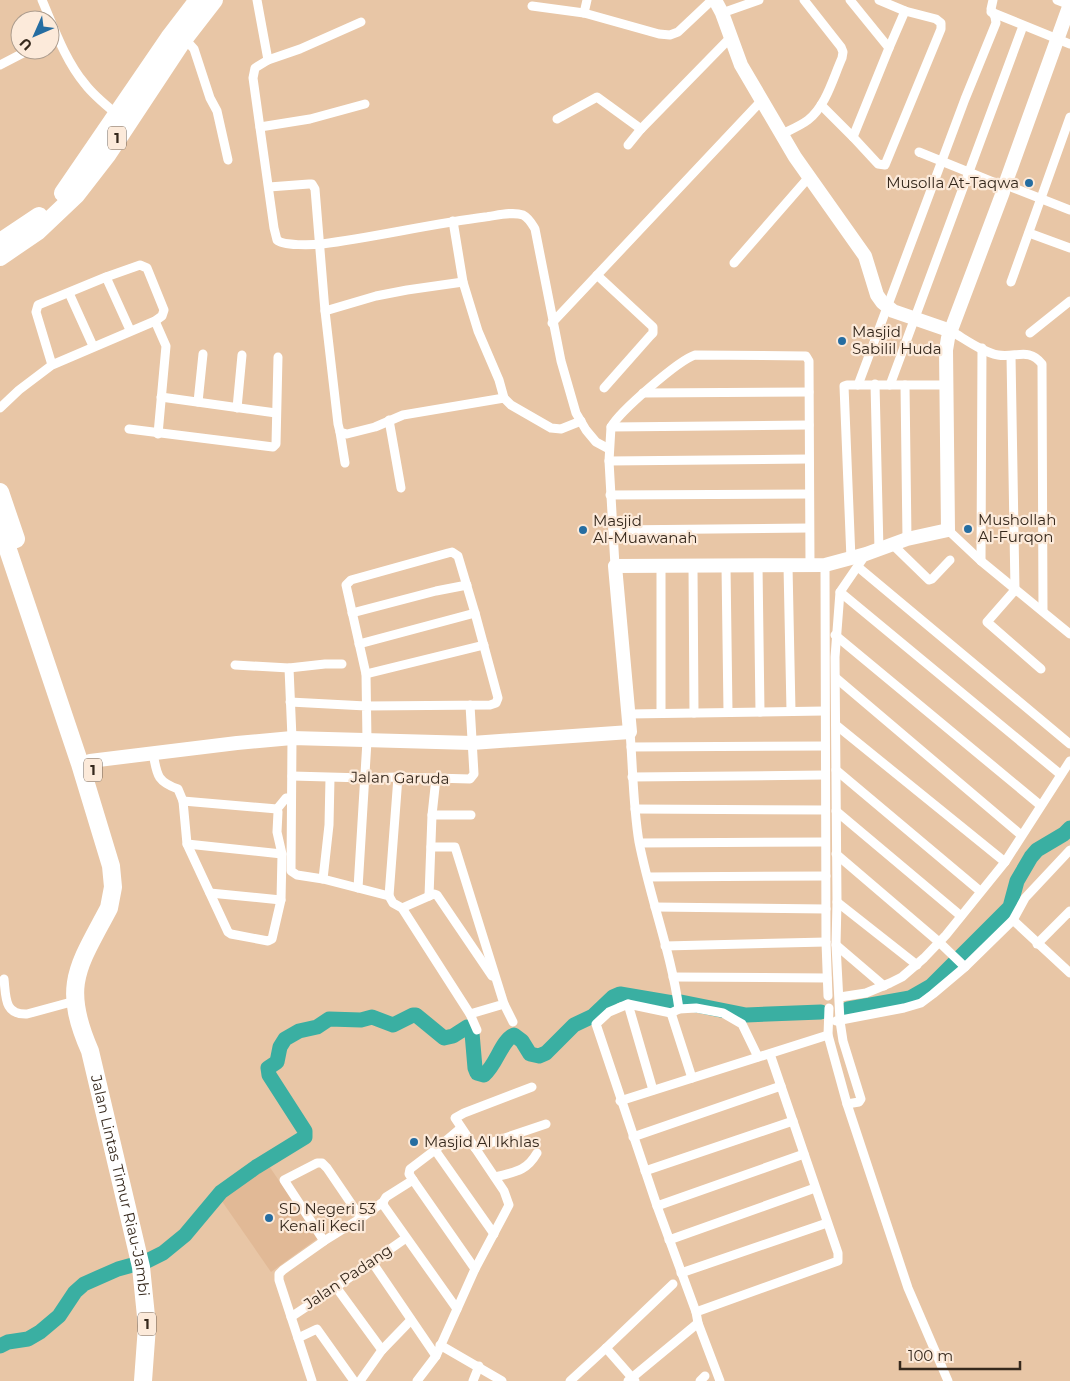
<svg xmlns="http://www.w3.org/2000/svg" width="1070" height="1381" viewBox="0 0 1070 1381" font-family="Montserrat,sans-serif">
	<style>
		.built { fill: #e1b996 }
		.lines { fill: none; stroke-linecap: round; stroke-linejoin: round }
		.river { stroke: #3aafa2; stroke-width: 15 }
		.street { stroke: #fff; stroke-width: 9 }
		.secondary { stroke: #fff; stroke-width: 14 }
		.highway { stroke: #fff; stroke-width: 18 }
		.poi-dot { fill: #256da1; stroke: #fceada; stroke-width: 2 }
		.labels { text-anchor: middle; stroke-width: 4.5; stroke-linejoin: round; paint-order: stroke }
		.shield { fill: #fceada; stroke: #716356; stroke-width: 1 }
		.shield-label { font-size: 14px; font-weight: bold; fill: #36291d }
		.poi-label { font-size: 15px; fill: #36291d; stroke: #fceada; text-anchor: start }
		.street-label { font-size: 15px; fill: #36291d; stroke: #fceada }
	</style>
	<rect width="100%" height="100%" fill="#e8c6a6"/>
	<!-- built -->
	<path class="built" d="M267 1163 318 1238 271 1272 219 1197Z"/>
	<g class="lines">
		<!-- river -->
		<g class="river">
			<path d="M681 1002 746 1015 821 1012"/>
			<path d="M848 1009 910 998 931 986 1010 907 1017 881 1031 857 1037 850 1064 834 1070 828"/>
			<path d="M0 1346 8 1342 28 1339 40 1332 59 1316 75 1292 84 1284 118 1269 147 1261 163 1253 185 1235 221 1192 256 1167 305 1137V1131L269 1075 268 1068 277 1062 280 1047 285 1039 299 1031 317 1027 329 1019 361 1020 372 1017 393 1025 413 1015H416L444 1038 453 1036 467 1027 471 1029 472 1033 475 1068 477 1073 484 1075C497 1064 501 1041 514 1035L522 1041 530 1054 539 1056 546 1053 574 1025 593 1016 613 997 620 994 673 1003"/>
		</g>
		<!-- street -->
		<g class="street">
			<path d="M42 0C54 28 65 60 85 84 94 96 107 106 119 116"/>
			<path d="M257 0 268 60 255 68 253 78 274 228 277 240C283 246 312 245 322 244 376 237 430 224 485 217 495 216 512 211 523 215 529 218 532 224 535 229L561 361 576 413 586 430 596 442 609 449"/>
			<path d="M879 0 905 11 889 48"/>
			<path d="M1057 0 1070 5"/>
			<path d="M532 6 584 13 659 34 670 35 678 32 712 0"/>
			<path d="M991 12 1070 44"/>
			<path d="M584 13 587 0"/>
			<path d="M722 13 759 0"/>
			<path d="M185 39 194 49 210 98 217 111 228 160"/>
			<path d="M268 60 300 49 361 22"/>
			<path d="M0 65 29 50"/>
			<path d="M821 105 853 137 889 48 850 0"/>
			<path d="M557 119 597 97 641 129"/>
			<path d="M260 127 310 119 365 104"/>
			<path d="M780 135C790 130 800 126 808 120 826 106 833 78 842 58L843 52 841 47 804 0"/>
			<path d="M853 137 878 164 885 165 941 29V23L936 19 905 11"/>
			<path d="M628 145 641 129 730 38"/>
			<path d="M919 152 998 184"/>
			<path d="M269 187 309 184H312L315 189 325 311 338 424 340 432 347 434 375 427 403 415 504 398"/>
			<path d="M1011 187 1070 210"/>
			<path d="M453 221 463 282 478 331 499 380 504 398 511 405 551 428 561 429 581 421"/>
			<path d="M1029 233 1070 248"/>
			<path d="M734 263 809 177"/>
			<path d="M597 275 653 327V333L650 336 604 388"/>
			<path d="M106 277 130 330"/>
			<path d="M1011 282 1070 117"/>
			<path d="M69 293 93 346"/>
			<path d="M325 311 376 296 407 290 463 282"/>
			<path d="M155 321 166 346 158 434"/>
			<path d="M552 323 761 101"/>
			<path d="M951 331C965 339 982 352 998 355 1016 358 1029 347 1042 364L1043 611"/>
			<path d="M1030 333 1070 301"/>
			<path d="M1011 356 1015 590 987 622 1041 669"/>
			<path d="M875 384 879 550"/>
			<path d="M858 385 965 99 996 23 995 17 991 9 993 0"/>
			<path d="M890 385 1023 26"/>
			<path d="M905 385 907 539"/>
			<path d="M643 393 809 392"/>
			<path d="M161 397 276 413"/>
			<path d="M198 402 203 354"/>
			<path d="M0 408 19 390 52 365 155 321 162 316 164 310 147 268 140 265 106 277 38 305 36 312 52 365"/>
			<path d="M237 408 242 355"/>
			<path d="M389 420 401 488"/>
			<path d="M611 427 809 425"/>
			<path d="M129 429 273 447 276 444 278 357"/>
			<path d="M340 432 345 463"/>
			<path d="M609 461 808 459"/>
			<path d="M610 495 809 494"/>
			<path d="M613 530 809 528"/>
			<path d="M948 530 981 561 1070 634"/>
			<path d="M893 545 929 580 932 579 950 560"/>
			<path d="M851 559 844 386 847 385H945"/>
			<path d="M981 561 982 348"/>
			<path d="M825 565 826 942 828 996"/>
			<path d="M615 566 609 461 611 427C620 411 679 360 695 355L806 356 809 361 810 565"/>
			<path d="M726 566 728 712"/>
			<path d="M758 566 760 712"/>
			<path d="M788 566 791 711"/>
			<path d="M693 567 694 713"/>
			<path d="M858 567 1070 744"/>
			<path d="M840 592 1060 774"/>
			<path d="M352 613 436 591 467 585"/>
			<path d="M835 635 1040 805"/>
			<path d="M359 644 475 613"/>
			<path d="M235 665 289 668 325 664H342"/>
			<path d="M289 668 292 738 291 871 297 875 323 879 389 896 393 903 402 908 470 1014 477 1030"/>
			<path d="M366 674 484 645"/>
			<path d="M836 678 1021 835"/>
			<path d="M290 702 366 706 490 705 496 703 498 698 475 613 458 556 452 552 448 553 351 580 346 585 366 674 367 741 358 888"/>
			<path d="M661 713V566"/>
			<path d="M629 714 824 711"/>
			<path d="M836 725 1005 862"/>
			<path d="M630 732C633 769 633 806 639 842 650 898 671 952 679 1009"/>
			<path d="M631 747 825 746"/>
			<path d="M153 753C157 774 156 781 178 789L183 801"/>
			<path d="M836 770 980 891"/>
			<path d="M292 776 365 778 398 777 470 779 474 774 470 705"/>
			<path d="M632 777 825 775"/>
			<path d="M277 809 278 812 277 832 282 854 281 900 272 939 268 941 231 934 228 932 187 844 183 801 277 809 286 798 291 799"/>
			<path d="M635 809 825 810"/>
			<path d="M836 811 961 916"/>
			<path d="M432 815H471"/>
			<path d="M640 843 825 842"/>
			<path d="M187 844 282 854"/>
			<path d="M431 847H455L504 1004 470 1014"/>
			<path d="M836 854 939 942 965 967"/>
			<path d="M648 877 826 876"/>
			<path d="M323 879 329 825 330 778"/>
			<path d="M210 893 281 900"/>
			<path d="M389 896 398 777"/>
			<path d="M429 896 432 815 436 778"/>
			<path d="M837 902 917 965"/>
			<path d="M655 907 826 909"/>
			<path d="M402 908 434 894 437 895 492 976"/>
			<path d="M1013 920 1070 973"/>
			<path d="M1037 944 1070 911"/>
			<path d="M836 945 884 986"/>
			<path d="M665 946 826 942"/>
			<path d="M673 977 827 978"/>
			<path d="M4 979C6 997 4 1015 27 1014L75 1001"/>
			<path d="M840 997 866 993 890 983 902 977 924 958 946 935 1005 862 1070 761"/>
			<path d="M504 1004 513 1022"/>
			<path d="M628 1004 653 1090"/>
			<path d="M829 1008 828 1035 847 1104 908 1288 948 1381"/>
			<path d="M671 1013 692 1078"/>
			<path d="M836 1021 904 1008 921 1003 933 994 965 967 1013 920 1025 898 1070 850"/>
			<path d="M620 1101 828 1035"/>
			<path d="M847 1104 859 1102 861 1099 843 1041 840 1021 836 945 837 902 835 657 840 592 866 554"/>
			<path d="M633 1137 781 1086"/>
			<path d="M475 1148 546 1124"/>
			<path d="M435 1150 494 1234"/>
			<path d="M645 1171 793 1121"/>
			<path d="M495 1177C514 1172 526 1172 537 1153"/>
			<path d="M413 1180 475 1269"/>
			<path d="M383 1202 384 1206 457 1309"/>
			<path d="M657 1206 804 1154"/>
			<path d="M669 1240 815 1188"/>
			<path d="M324 1241 284 1180 317 1163H322L327 1168 361 1218"/>
			<path d="M372 1262 436 1356"/>
			<path d="M681 1273 827 1223"/>
			<path d="M336 1287 382 1350"/>
			<path d="M696 1312 838 1261V1253L770 1054"/>
			<path d="M291 1317 336 1287 406 1238"/>
			<path d="M298 1338 317 1329 354 1381"/>
			<path d="M440 1345 502 1381"/>
			<path d="M606 1348 635 1381"/>
			<path d="M312 1381 279 1280V1274L283 1270 324 1241 361 1218 383 1202 386 1197 413 1180 409 1174 410 1169 435 1150 461 1128"/>
			<path d="M360 1381 382 1350 411 1320"/>
			<path d="M417 1381 436 1356 475 1269 509 1205 504 1191 455 1118 464 1113 532 1087"/>
			<path d="M473 1381 479 1366"/>
			<path d="M570 1381 606 1348 673 1284"/>
			<path d="M628 1381 698 1323"/>
			<path d="M700 1381 705 1376"/>
			<path d="M720 1381 698 1323 696 1312 657 1206 596 1024 609 1012 628 1004 671 1013 679 1009 696 1008 723 1013 742 1024 758 1057"/>
		</g>
		<!-- secondary -->
		<g class="secondary">
			<path d="M715 0 722 13 741 65 795 157 865 256 877 295 882 302 893 311 951 331"/>
			<path d="M1007 179 1070 4"/>
			<path d="M90 761 237 743 292 738 472 743 630 732 615 566 825 565 866 554 907 539 948 530 946 350 948 338 1003 192"/>
		</g>
		<!-- highway -->
		<g class="highway">
			<path d="M63 193 169 38 198 0"/>
			<path d="M0 242 39 216"/>
			<path d="M0 257 38 231 76 195 107 155 183 40 214 0"/>
			<path d="M0 492 16 539"/>
			<path id="s1" d="M0 526 80 764 111 866 113 887 109 908C78 967 61 985 90 1051L141 1267 147 1326 143 1381"/>
		</g>
	</g>
	<!-- markers -->
	<g class="poi-dot">
		<circle cx="1029" cy="183" r="5"/>
		<circle cx="842" cy="341" r="5"/>
		<circle cx="968" cy="529" r="5"/>
		<circle cx="583" cy="530" r="5"/>
		<circle cx="414" cy="1142" r="5"/>
		<circle cx="269" cy="1218" r="5"/>
	</g>
	<g class="labels">
		<!-- shield labels -->
		<g class="shield">
			<rect x="108" y="126.5" width="18" height="23" rx="4"/>
			<rect x="84" y="758.5" width="18" height="23" rx="4"/>
			<rect x="138" y="1312.5" width="18" height="23" rx="4"/>
		</g>
		<g class="shield-label">
			<text x="117" y="143">1</text>
			<text x="93" y="775">1</text>
			<text x="147" y="1329">1</text>
		</g>
		<!-- poi labels -->
		<g class="poi-label">
			<text x="1019" y="188" text-anchor="end">Musolla At-Taqwa</text>
			<text x="852" y="337">Masjid<tspan x="852" dy="17">Sabilil Huda</tspan></text>
			<text x="978" y="525">Mushollah<tspan x="978" dy="17">Al-Furqon</tspan></text>
			<text x="593" y="526">Masjid<tspan x="593" dy="17">Al-Muawanah</tspan></text>
			<text x="424" y="1147">Masjid Al Ikhlas</text>
			<text x="279" y="1214">SD Negeri 53<tspan x="279" dy="17">Kenali Kecil</tspan></text>
		</g>
		<!-- street labels -->
		<g class="street-label">
			<text transform="translate(400 778) rotate(1)" y="5">Jalan Garuda</text>
			<text dy="5" stroke="none"><textPath href="#s1" startOffset="691">Jalan Lintas Timur Riau-Jambi</textPath></text>
			<text transform="translate(348 1277) rotate(-34)" y="5">Jalan Padang</text>
		</g>
	</g>
	<!-- north arrow -->
	<g transform="translate(35 35) rotate(225)"><circle r="24" fill="#fceada" stroke="#ad9d8e"/>
	<path d="M0-4L9 19L0 12L-9 19Z" fill="#256da1"/>
	<text y="-8" font-size="14" font-weight="bold" text-anchor="middle" fill="#36291d">U</text>
	</g>
	<!-- scale -->
	<path d="M900 1361v8h120v-8" fill="none" stroke="#36291d" stroke-width="2.5"/>
	<text x="908" y="1361" font-size="15" fill="#36291d" stroke="#fceada" stroke-width="4" paint-order="stroke">100 m</text>
</svg>
